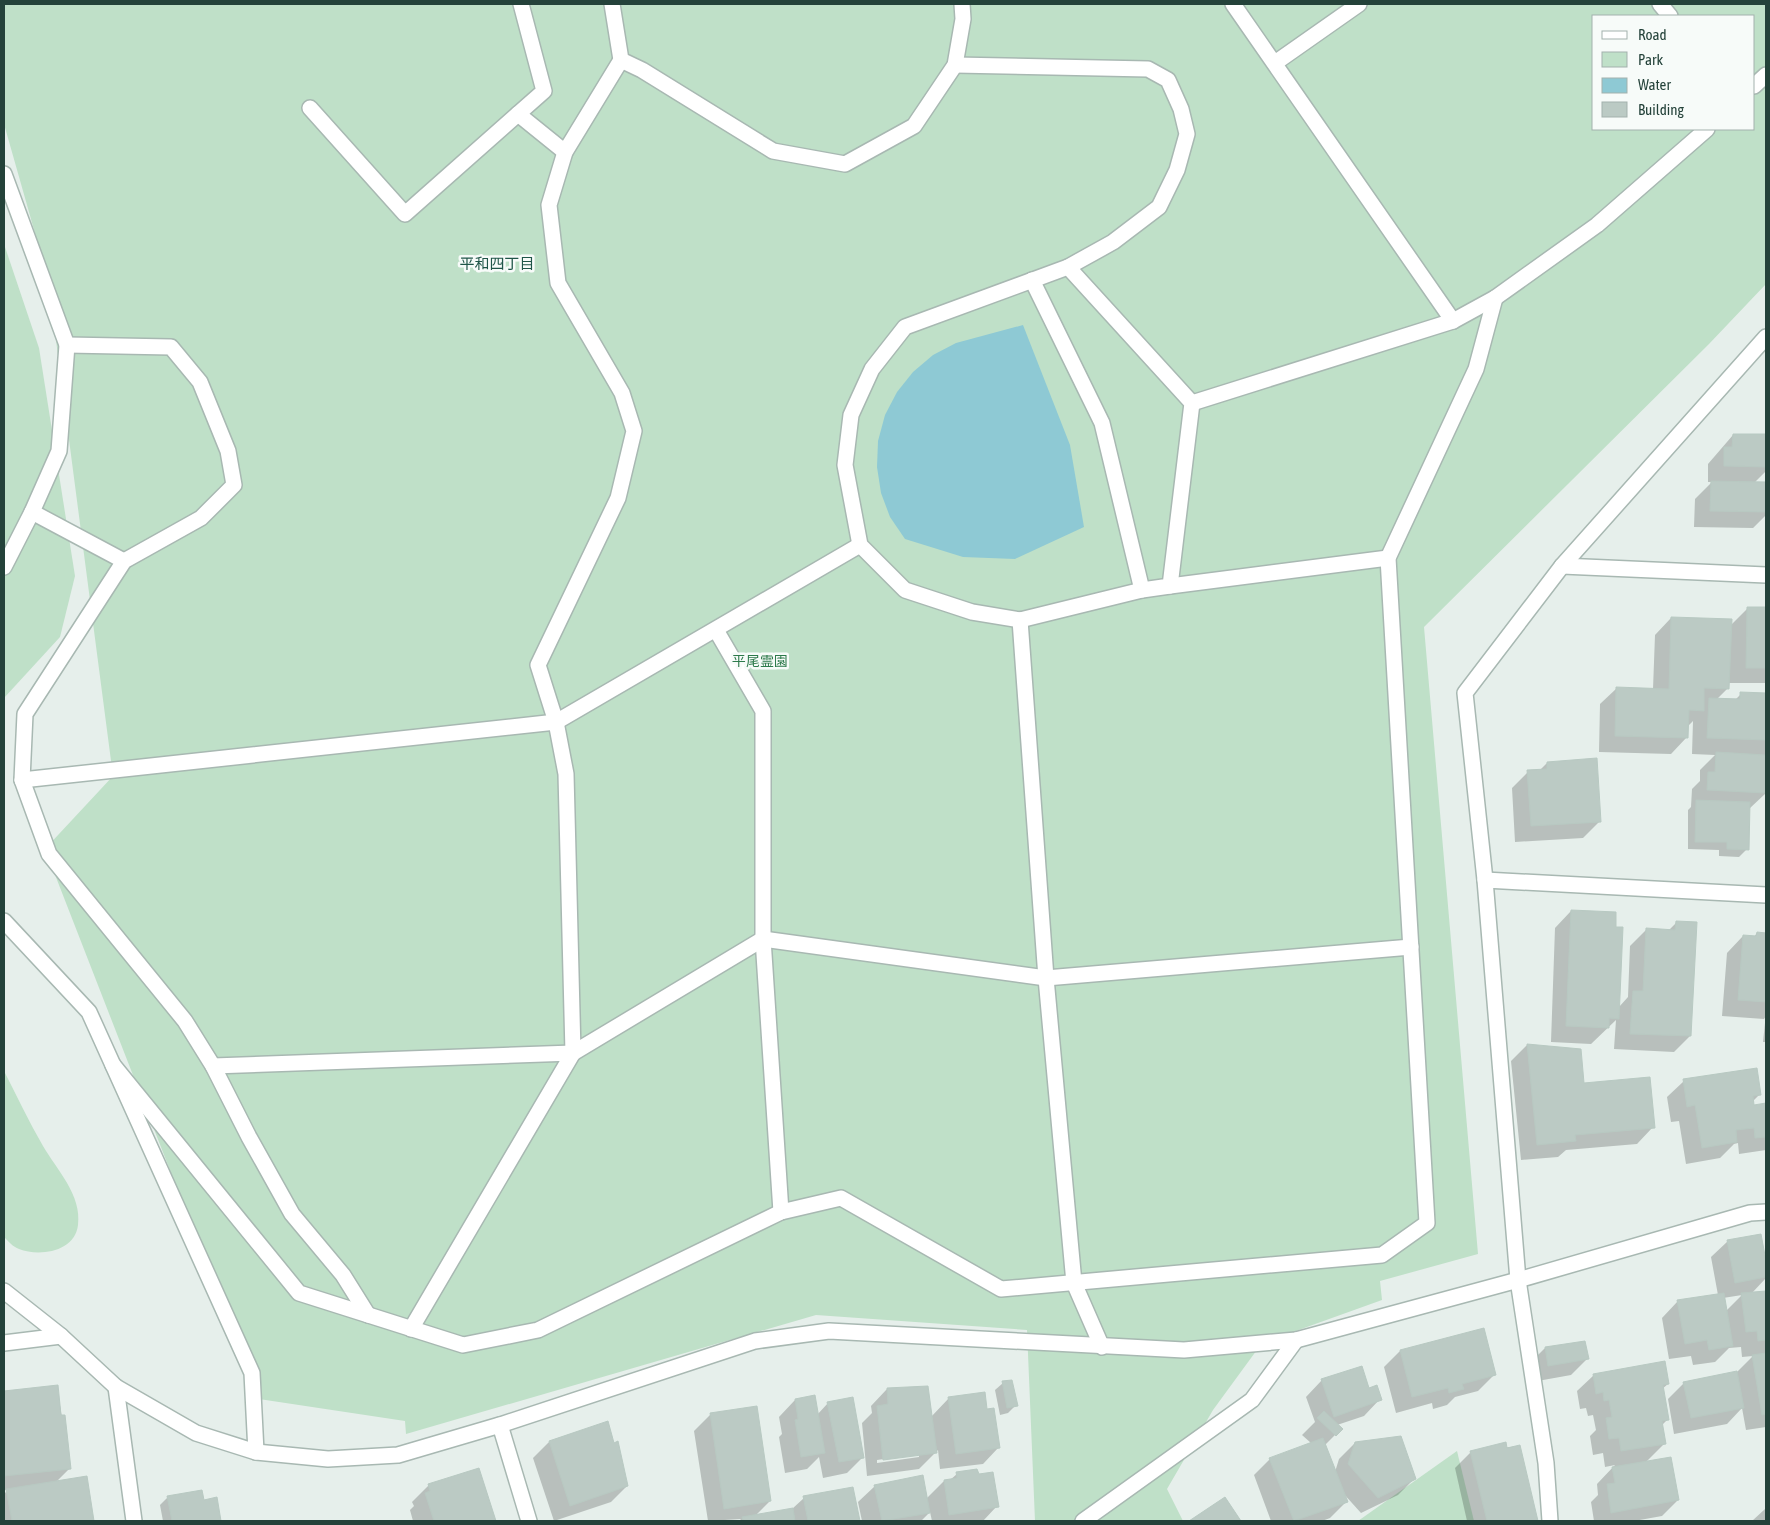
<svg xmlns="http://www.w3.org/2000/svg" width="1770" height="1525" viewBox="0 0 1770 1525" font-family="'Asap Condensed','Noto Sans JP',sans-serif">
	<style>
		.green { fill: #bfe0c8; fill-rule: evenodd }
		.water { fill: #8ec9d4 }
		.shadow { fill: #0003; fill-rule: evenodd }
		.building { fill: #bbcac4; stroke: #b8c9c2 }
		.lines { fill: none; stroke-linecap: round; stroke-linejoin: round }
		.minor-casing { stroke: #a8b8b2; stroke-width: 18 }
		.minor { stroke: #fff; stroke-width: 15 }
		.labels { text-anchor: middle; stroke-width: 5; stroke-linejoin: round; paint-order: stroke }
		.park-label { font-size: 14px; fill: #2d7a4b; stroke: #f7fbf9 }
		.neighbourhood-label { font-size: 15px; fill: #1f5548; stroke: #f7fbf9 }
	</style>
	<rect width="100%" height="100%" fill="#e6efeb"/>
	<!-- green -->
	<g class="green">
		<path d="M4 4H1766V284L1709 344 1424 627 1478 1254 1380 1281 1382 1300 1262 1343 1213 1410 1167 1489 1183 1521H1035L1027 1330 816 1315 406 1434 405 1421 259 1399 45 849 113 776 48 279 4 124ZM1594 16H1754V129H1594Z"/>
		<path d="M4 244 39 348 75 576 60 637 4 698Z"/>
		<path d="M4 1071C17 1096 29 1122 43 1146 57 1170 82 1195 78 1225 75 1252 39 1257 19 1249 13 1247 8 1241 4 1237Z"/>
		<path d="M1457 1451 1474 1521H1358Z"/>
	</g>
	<!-- water -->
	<path class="water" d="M1023 325 1070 445 1084 527 1015 559 963 557 905 539 890 517 881 493 877 467 878 441 885 415 897 392 913 372 933 355 956 343Z"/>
	<!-- shadow -->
	<g class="shadow">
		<path d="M1733 435H1766V471L1754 483H1766V515L1753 528 1694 527 1695 499 1712 482H1708V464Z"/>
		<path d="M1748 608 1766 609V683H1728V688L1717 699 1735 700 1741 694 1766 695V793L1749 809 1747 849 1739 857 1719 856V850L1688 849V810L1691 807 1692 789 1700 781V770L1715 755 1692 754 1693 721 1688 726 1687 737 1671 754 1599 752 1600 704 1617 688 1653 689 1655 635 1671 618 1730 626Z"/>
		<path d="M1547 763 1600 821 1583 838 1515 842 1512 788 1528 772 1539 771Z"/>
		<path d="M1571 911 1619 1007 1628 997 1630 946 1647 929 1668 931 1677 922 1690 1036 1674 1052 1614 1049 1616 1020 1591 1044 1551 1042 1555 928Z"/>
		<path d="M1757 933 1766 934V1016L1764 1019 1722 1016 1727 953 1743 936 1754 937Z"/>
		<path d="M1766 1022V1042H1763L1765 1023Z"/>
		<path d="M1527 1045 1582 1085 1653 1127 1637 1144 1566 1150 1558 1157 1521 1160 1511 1061Z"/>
		<path d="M1684 1081 1759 1095 1752 1102 1753 1106 1766 1104V1150L1739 1154 1738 1143 1734 1144 1720 1158 1686 1164 1679 1121 1671 1122 1667 1097Z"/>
		<path d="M1760 1235 1766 1278 1751 1294 1766 1292V1427L1746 1430 1742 1408 1727 1424 1674 1434 1668 1399 1684 1383 1736 1373 1753 1356 1742 1357 1741 1347 1729 1348 1715 1362 1693 1365 1691 1356 1669 1359 1662 1318 1678 1301 1718 1295 1711 1257 1728 1241ZM1742 1295 1726 1311 1723 1298Z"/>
		<path d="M1545 1348 1587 1359 1571 1375 1532 1382 1529 1364Z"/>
		<path d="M1400 1351 1495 1374 1478 1391 1455 1397 1447 1405 1433 1409 1432 1403 1396 1413 1384 1367Z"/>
		<path d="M1594 1375 1668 1384 1662 1389 1668 1419 1662 1425 1665 1443 1646 1462 1678 1500 1662 1516 1634 1521H1594L1591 1502 1598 1495 1597 1484 1615 1465 1605 1467 1603 1453 1593 1455 1590 1436 1596 1430 1593 1415 1588 1416 1586 1408 1580 1409 1577 1391Z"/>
		<path d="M1322 1380 1368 1389 1380 1399 1364 1416 1337 1425 1341 1429 1324 1446 1335 1472 1339 1459 1355 1443 1414 1479 1398 1495 1361 1513 1343 1493 1346 1502 1330 1518 1322 1521H1271L1254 1475 1270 1459 1311 1443 1302 1435 1315 1422 1306 1397Z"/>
		<path d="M1003 1383 1016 1405 1008 1413 1000 1415 995 1390Z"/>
		<path d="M57 1387 70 1468 56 1482 86 1477 93 1521H4V1494L8 1490H4V1393Z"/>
		<path d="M887 1389 931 1417 949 1398 986 1411 999 1447 983 1464 940 1469 938 1450 919 1469 867 1476 862 1423 872 1413 871 1406ZM919 1454V1457L877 1463V1460Z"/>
		<path d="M814 1397 817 1415 828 1403 863 1457 847 1473 823 1478 819 1457 807 1469 785 1473 779 1437 782 1434 779 1417 795 1400Z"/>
		<path d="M711 1414 770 1501 755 1516 792 1509 804 1498 852 1488 859 1521H739L741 1519 708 1521 694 1431Z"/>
		<path d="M549 1442 627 1486 611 1502 554 1521 533 1458Z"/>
		<path d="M1519 1446 1537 1521H1467L1455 1468 1471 1452Z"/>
		<path d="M479 1470 495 1521H413L410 1510 414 1506 412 1502 429 1485Z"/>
		<path d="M957 1474 997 1506 983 1521H932L930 1512 921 1521H862L858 1502 875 1486 926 1499 944 1481 950 1480Z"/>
		<path d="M168 1497 203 1501 216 1499 220 1521H163L160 1505Z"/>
		<path d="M1765 1509 1766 1521H1752Z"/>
	</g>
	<!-- building -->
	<g class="building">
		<path d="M1733 434H1766V467L1724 466V447H1732Z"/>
		<path d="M1711 481 1766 482V512L1710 511Z"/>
		<path d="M1747 607H1766V668H1746Z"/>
		<path d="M1671 617 1732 619 1729 689 1704 688V711L1689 710 1688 738 1615 736 1616 687 1669 689Z"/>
		<path d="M1740 692 1766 693V740L1707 738 1709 698 1740 699Z"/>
		<path d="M1716 752 1766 755V793L1707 790 1708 772H1715Z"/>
		<path d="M1597 758 1601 822 1531 826 1527 770 1547 769V762Z"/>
		<path d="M1696 800 1750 802 1749 850 1727 849V842H1695Z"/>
		<path d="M1571 910 1616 912V927H1623L1619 1019 1609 1018V1028L1566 1026Z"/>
		<path d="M1676 921 1697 922 1691 1036 1630 1034 1633 991H1643L1646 928 1675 930Z"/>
		<path d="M1757 932 1766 933V1002L1738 1000 1743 935 1756 936Z"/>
		<path d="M1527 1044 1581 1049 1584 1083 1650 1077 1655 1128 1575 1135 1576 1141 1537 1145Z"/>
		<path d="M1757 1068 1761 1095 1753 1096 1754 1105 1766 1103V1137L1755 1138 1754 1128 1736 1130 1737 1142 1702 1148 1695 1105 1687 1107 1683 1079Z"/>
		<path d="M1761 1234 1766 1261V1277L1735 1283 1727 1240Z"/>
		<path d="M1766 1291V1340L1758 1341 1757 1331 1746 1332 1741 1293Z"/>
		<path d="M1724 1293 1733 1346 1709 1350 1707 1340 1685 1344 1677 1300Z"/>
		<path d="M1484 1328 1496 1375 1462 1384 1464 1389 1449 1393 1448 1388 1412 1397 1400 1350Z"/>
		<path d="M1585 1341 1589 1359 1548 1366 1545 1347Z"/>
		<path d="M1766 1353V1414L1762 1415 1752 1355Z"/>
		<path d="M1665 1361 1669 1384 1663 1385 1669 1420 1662 1421 1666 1444 1621 1451 1619 1438 1609 1439 1606 1418 1612 1417 1609 1400 1604 1401 1603 1392 1596 1394 1593 1374Z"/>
		<path d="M1362 1366 1369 1388 1377 1385 1382 1400 1334 1417 1321 1379Z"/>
		<path d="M1737 1371 1744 1408 1691 1418 1683 1382Z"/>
		<path d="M1012 1380 1018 1406 1007 1408 1002 1381Z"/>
		<path d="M58 1385 61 1415H65L71 1469 4 1476V1391Z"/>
		<path d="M928 1386 937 1453 883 1460 877 1406 888 1404 887 1388Z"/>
		<path d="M985 1392 987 1409 994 1408 1000 1448 956 1454 948 1397Z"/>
		<path d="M815 1395 825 1453 801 1457 795 1420 798 1419 795 1399Z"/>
		<path d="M853 1397 864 1458 839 1462 827 1402Z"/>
		<path d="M757 1406 771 1501 724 1509 710 1413Z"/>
		<path d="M1324 1411 1343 1429 1336 1436 1317 1418Z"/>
		<path d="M608 1421 614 1443 618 1441 628 1486 570 1506 549 1441Z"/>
		<path d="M1401 1436 1416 1479 1378 1498 1348 1464 1355 1442Z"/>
		<path d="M1323 1438 1348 1502 1294 1521 1269 1458Z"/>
		<path d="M1506 1442 1507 1448 1520 1445 1538 1521H1487L1470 1451Z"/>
		<path d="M1671 1457 1679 1500 1611 1513 1607 1484 1615 1483 1612 1467Z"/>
		<path d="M479 1468 496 1521H434L425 1493 430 1491 428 1484Z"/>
		<path d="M977 1469 979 1474 993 1472 999 1507 949 1515 944 1480 957 1478 956 1472Z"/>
		<path d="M923 1475 930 1513 882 1521 874 1485Z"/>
		<path d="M87 1476 94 1521H12L6 1489Z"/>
		<path d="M853 1487 860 1521H808L803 1496Z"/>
		<path d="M202 1490 204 1500 217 1497 221 1521H172L167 1496Z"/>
		<path d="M1225 1497 1241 1521H1189Z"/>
		<path d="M793 1508 795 1521H743L742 1517Z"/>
	</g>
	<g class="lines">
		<defs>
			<g id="minor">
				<path d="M612 4 621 60 642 70 773 151 845 164 914 126 955 65 963 19 962 4"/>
				<path d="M1233 4 1453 321"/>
				<path d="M1660 4 1670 16"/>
				<path d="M1275 63 1359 4"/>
				<path d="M955 65 1148 69 1168 80 1181 109 1187 134 1177 170 1159 207 1113 242 1068 267"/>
				<path d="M1754 86 1766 75"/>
				<path d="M310 108 405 214 544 91 521 4"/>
				<path d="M518 114 565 152"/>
				<path d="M4 174 67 345 59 451 32 512 4 567"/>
				<path d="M1068 267 1192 403 1170 586 1142 590 1020 620 972 612 905 590 860 545 845 465 851 415 872 369 905 327Z"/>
				<path d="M1032 280 1102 423 1142 590"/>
				<path d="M67 345 171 347 200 382 228 451 234 485 201 518 124 561 25 714 22 780 49 854 185 1021 213 1066 249 1137 292 1214 343 1275 368 1315"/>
				<path d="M1192 403 1453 321 1495 298 1597 225 1707 129"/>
				<path d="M32 512 124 561"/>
				<path d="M1562 566 1766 575"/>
				<path d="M1170 586 1388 558"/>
				<path d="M1020 620 1046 978 1074 1283 1102 1347"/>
				<path d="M716 630 763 711V939L781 1212"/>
				<path d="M22 780 556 722 860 545"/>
				<path d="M1485 880 1766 895"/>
				<path d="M4 921 89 1012 252 1373 256 1452"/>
				<path d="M113 1065 299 1293 463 1345 538 1330 781 1212 841 1198 1001 1289 1382 1255 1427 1223 1388 558 1476 369 1495 298"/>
				<path d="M213 1066 573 1053 763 939 1046 978 1411 947"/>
				<path d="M4 1291 61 1336 116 1387 196 1433 256 1452 328 1459 398 1455 500 1425 755 1341 829 1331 1184 1350 1296 1340 1518 1280 1750 1213 1766 1212"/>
				<path d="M411 1329 573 1053 566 774 556 722 538 665 618 498 634 431 622 393 558 283 549 205 565 152 621 60"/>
				<path d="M4 1343 61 1336"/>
				<path d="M116 1387 134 1521"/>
				<path d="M500 1425 529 1521"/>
				<path d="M1083 1521 1252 1400 1296 1340"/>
				<path d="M1550 1521 1546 1463 1518 1280 1485 880 1465 693 1562 566 1766 337"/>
			</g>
		</defs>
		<!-- minor casing -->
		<use href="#minor" class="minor-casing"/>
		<!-- minor -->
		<use href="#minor" class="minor"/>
	</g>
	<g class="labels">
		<!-- park labels -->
		<g class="park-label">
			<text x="760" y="666">平尾霊園</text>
		</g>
		<!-- neighbourhood labels -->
		<g class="neighbourhood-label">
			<text x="497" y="269">平和四丁目</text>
		</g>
	</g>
	<!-- border -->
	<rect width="1770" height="1525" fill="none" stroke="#24423a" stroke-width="10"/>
	<!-- legend -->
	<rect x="1592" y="15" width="162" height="115" fill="#f7fbf9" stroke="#a3b1ad"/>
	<rect x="1602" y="31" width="25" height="8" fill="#ffffff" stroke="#a3b1ad"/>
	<text x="1638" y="40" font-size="15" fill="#24423a">Road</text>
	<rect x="1602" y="52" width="25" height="15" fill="#bfe0c8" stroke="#a3b1ad"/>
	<text x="1638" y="65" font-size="15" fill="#24423a">Park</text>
	<rect x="1602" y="78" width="25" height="15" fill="#8ec9d4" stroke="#a3b1ad"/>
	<text x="1638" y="90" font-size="15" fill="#24423a">Water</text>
	<rect x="1602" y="102" width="25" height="15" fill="#bbcac4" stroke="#a3b1ad"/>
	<text x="1638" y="115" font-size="15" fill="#24423a">Building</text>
</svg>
